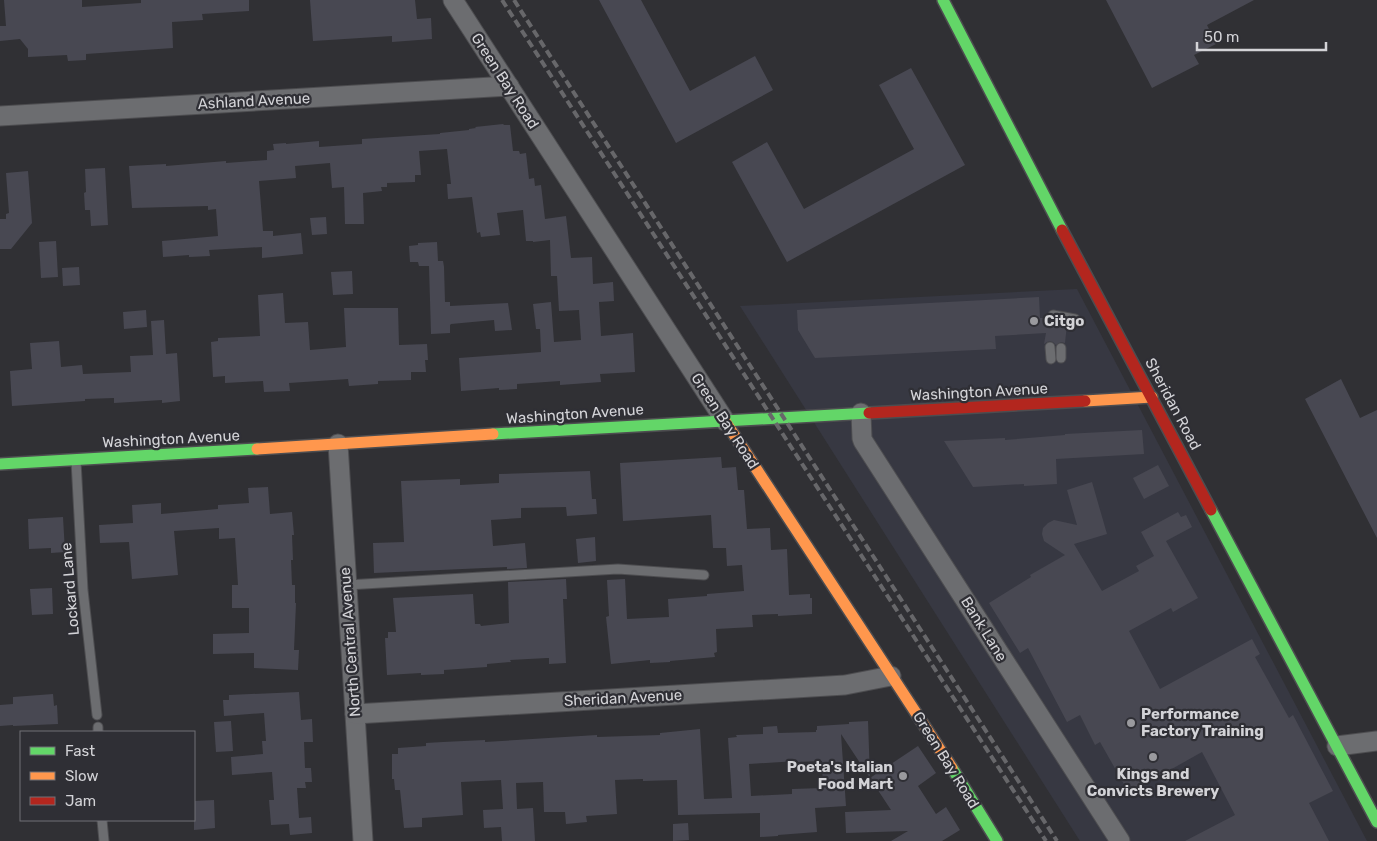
<svg xmlns="http://www.w3.org/2000/svg" width="1377" height="841" viewBox="0 0 1377 841" font-family="Rubik,sans-serif">
	<style>
		.built { fill: #373842 }
		.building { fill: #484852; fill-rule: evenodd }
		.lines { fill: none; stroke-linecap: round; stroke-linejoin: round }
		.lane-casing { stroke: #4d4d50; stroke-width: 11 }
		.street-casing { stroke: #4d4d50; stroke-width: 21 }
		.fast-casing { stroke: #4d4d50; stroke-width: 14 }
		.slow-casing { stroke: #4d4d50; stroke-width: 14 }
		.jam-casing { stroke: #4d4d50; stroke-width: 14 }
		.lane { stroke: #6c6d70; stroke-width: 9 }
		.street { stroke: #6c6d70; stroke-width: 19 }
		.fast { stroke: #63d668; stroke-width: 11 }
		.slow { stroke: #ff974d; stroke-width: 11 }
		.jam { stroke: #b3261e; stroke-width: 11 }
		.rail { stroke: #67676a; stroke-width: 4; stroke-dasharray: 8 4; stroke-linecap: butt }
		.poi-dot { fill: #9a9a9e; stroke: #2f2f35; stroke-width: 2 }
		.labels { text-anchor: middle; stroke-width: 4.5; stroke-linejoin: round; paint-order: stroke }
		.street-label { font-size: 15px; fill: #d3d3d7; stroke: #2f2f35 }
		.poi-label { font-size: 15px; font-weight: bold; fill: #d3d3d7; stroke: #2f2f35; text-anchor: start }
	</style>
	<rect width="100%" height="100%" fill="#303034"/>
	<!-- built -->
	<path class="built" d="M1077 289 1367 841H1080L740 306Z"/>
	<!-- building -->
	<g class="building">
		<path d="M4 0H82V7L141 3V0H249V11L202 14 203 20 172 22 173 48 86 54V60L68 61 67 55 28 57V49L20 39 0 41V26H6Z"/>
		<path d="M310 0H415L417 19 431 18 432 39 392 42V36L313 41Z"/>
		<path d="M599 0H641L690 91 755 56 773 90 676 143Z"/>
		<path d="M1106 0H1254L1207 25 1216 44 1194 55 1199 64 1152 88Z"/>
		<path d="M911 68 965 165 787 262 732 162 767 142 804 209 914 149 879 85Z"/>
		<path d="M503 124 504 125H510L513 151H519L520 154 526 153 529 179 534 178 535 186 541 185 545 219 566 216 571 258 592 257 593 284 613 282 614 301 599 302 601 336 633 333 635 372 600 374 601 382 560 385V381L517 384V389L499 390V388L461 391 459 358 541 352 540 329H536L533 304 551 302 554 342 581 340 579 310 559 311 557 276H551L550 240 533 242V241H526L523 210 497 213 500 235 481 237 480 232 477 233 472 197 448 199 447 184H451L447 149 419 151 421 175H415V182L387 183V187H381L382 191 363 193 364 224H345L344 187 332 188 330 163 295 166 296 178 259 181 263 231H273V236L301 233 303 254 262 258V247L209 250 210 256 189 257V255L163 257 162 241 218 236 216 209 208 210V206L132 208 129 166 166 164V166L226 161V163L267 160V151L274 150 273 144 286 143V144L319 141V147L362 144V139L440 134V133L469 130V129L476 128 475 127Z"/>
		<path d="M105 168 108 225 91 226 90 210H85L84 193 86 192 85 169Z"/>
		<path d="M28 171 32 223 11 249H0V219H6V214L9 213 6 173Z"/>
		<path d="M326 217 327 234 312 235 310 218Z"/>
		<path d="M56 241 58 277 41 278 39 242Z"/>
		<path d="M437 242 438 261H443L444 267 445 302H450V306L508 303 512 330 495 331 494 320 451 324 450 325V333L431 334 429 266H419L418 262H410L409 246 418 245V243Z"/>
		<path d="M79 267 80 285 63 286 62 268Z"/>
		<path d="M352 271 353 294 333 295 331 272Z"/>
		<path d="M283 293 285 323 308 322 310 350 346 347 344 308H398L399 345 427 344 428 360H425L426 372H411V380L378 381V384L349 386 348 379 289 383 290 391 264 392 263 381 225 383V376L213 377 211 342 218 341V338L260 336 258 295Z"/>
		<path d="M1039 297 1040 318H1047L1048 323 1053 325 1058 322 1067 324 1065 343 1061 342 1056 345 1053 342 1050 341 1047 342 1044 344 1046 333 995 336 996 349 815 358 798 330 797 310Z"/>
		<path d="M146 310 147 327 124 329 123 312Z"/>
		<path d="M164 320 166 354 177 353 180 401 162 403V400L114 403V398L85 399V401L12 406 10 371 32 369 30 343 59 341 61 367 82 365 83 374 131 372 130 356 153 355 151 321Z"/>
		<path d="M1341 379 1360 418 1377 410V538L1305 399Z"/>
		<path d="M1142 430 1144 454 1056 459 1057 484 1024 486V484L973 487 944 441 1005 438V440L1065 435V434Z"/>
		<path d="M721 457 722 468 736 467 738 490H744L747 529 770 528 771 550 787 549 789 595 810 594V598H812V614L778 616V614L752 615 753 627 716 629 717 652 714 653 715 657 670 661V662L650 663V660L611 664 606 617 609 616 607 580 625 579 627 619 669 617 668 599 707 596V594L744 591 742 565 727 566 726 548H713L711 515 623 521 620 463Z"/>
		<path d="M1158 465 1169 486 1144 499 1133 478Z"/>
		<path d="M590 471 592 499H596L597 514 567 516 566 507 521 508V518L491 520 493 546 525 543 527 568 507 569V567L374 573 373 543 404 542 401 481 460 479V485L499 483V474Z"/>
		<path d="M1092 482 1107 534 1074 544 1102 591 1139 571 1136 566 1154 556 1141 532 1178 512 1181 517 1186 515 1192 527 1166 541 1198 598 1173 612 1171 608 1129 631 1160 689 1252 639 1260 654 1255 657 1289 718 1293 715 1333 791 1309 803 1329 841H1185L1235 815 1202 752 1129 793 1100 742 1095 745 1080 715 1067 722 1028 648 1020 653 989 603 1031 577 1030 575 1065 555 1044 541 1042 534 1043 528 1048 523 1054 520 1077 525 1067 490Z"/>
		<path d="M268 487 270 514 292 512 294 535H292L293 560H291L292 585H295V603H296L294 650H299L298 670 254 668V653L213 654V634L249 633V608H232V585H238L235 538 219 539V528L174 531 178 575 132 579 129 542 100 543 99 525 133 523 132 505 161 503V514L218 509V505L249 503 248 488Z"/>
		<path d="M63 517 65 552 51 553V548L29 549 28 519Z"/>
		<path d="M595 537 596 561 578 563 576 539Z"/>
		<path d="M566 579 567 599H563L566 663 549 664V658H547L510 660 511 662 487 664V667L444 670V674L421 675V673L387 675 385 638H388V632H396L393 598 473 594 475 624H480L481 626 509 623 508 582Z"/>
		<path d="M52 588 53 614 32 615 30 589Z"/>
		<path d="M299 692 301 720 312 719 313 742H304L305 768H311L312 782H305L306 788H297L299 818 311 817 312 833 290 835 289 824 271 825 269 800H274L272 772 232 775 231 757 263 754 262 741H266L264 713 224 716 223 700H229V695Z"/>
		<path d="M53 694 54 706 57 705 58 724 13 726V725L0 726V705L13 704V697Z"/>
		<path d="M231 721 233 751 216 752 214 722Z"/>
		<path d="M868 721 870 778 918 746 936 773 918 786 936 814 946 807 960 830 942 841H891L908 831 846 833 845 812 891 810 841 734 846 806 815 808 817 832 778 835V836L760 837V813L678 815 677 780 643 781V779L615 780 617 814 586 816 587 822 566 824 565 812H544L543 782 516 783 517 809 533 808 535 841H502L501 827 484 828 483 810 503 809 501 780 461 782 463 815 422 818V827L404 828 400 790H395L394 779H392V754H398V748L426 746V743L443 742 485 740V742L597 735V737L660 735V733L700 729 704 799 732 798 728 738 737 737 736 735 763 734V727L777 726 778 733 816 732V730H817V726L849 724V722ZM797 761V762L822 761 823 788 792 789V794L751 796 749 764Z"/>
		<path d="M214 800 215 828 194 830V801Z"/>
		<path d="M688 823 689 840 673 841V824Z"/>
	</g>
	<g class="lines">
		<defs>
			<g id="lane">
				<path d="M1053 319V315L1075 319"/>
				<path d="M1050 347 1051 359"/>
				<path d="M1061 348V358"/>
				<path d="M76 461 83 590 97 715"/>
				<path d="M347 585 618 569 704 575"/>
				<path d="M98 727V732"/>
				<path d="M102 820 104 841"/>
			</g>
			<g id="street">
				<path d="M453 0 725 421"/>
				<path d="M0 116 509 86"/>
				<path d="M861 413 862 438 863 441 1120 841"/>
				<path d="M338 444 363 841"/>
				<path d="M355 714 845 685 891 676"/>
				<path d="M1337 746 1377 741"/>
			</g>
			<g id="fast">
				<path d="M943 0 1062 230"/>
				<path d="M493 434 869 413"/>
				<path d="M0 464 257 449"/>
				<path d="M1211 510 1377 822"/>
				<path d="M952 768 997 841"/>
			</g>
			<g id="slow">
				<path d="M1085 401 1152 397"/>
				<path d="M725 421 952 768"/>
				<path d="M257 449 493 434"/>
			</g>
			<g id="jam">
				<path d="M1062 230 1211 510"/>
				<path d="M869 413 1085 401"/>
			</g>
		</defs>
		<!-- lane casing -->
		<use href="#lane" class="lane-casing"/>
		<!-- street casing -->
		<use href="#street" class="street-casing"/>
		<!-- fast casing -->
		<use href="#fast" class="fast-casing"/>
		<!-- slow casing -->
		<use href="#slow" class="slow-casing"/>
		<!-- jam casing -->
		<use href="#jam" class="jam-casing"/>
		<!-- lane -->
		<use href="#lane" class="lane"/>
		<!-- street -->
		<use href="#street" class="street"/>
		<!-- fast -->
		<use href="#fast" class="fast"/>
		<!-- slow -->
		<use href="#slow" class="slow"/>
		<!-- jam -->
		<use href="#jam" class="jam"/>
		<!-- rail -->
		<g class="rail">
			<path d="M502 0 1046 841"/>
			<path d="M514 0 1057 841"/>
		</g>
	</g>
	<!-- markers -->
	<g class="poi-dot">
		<circle cx="1034" cy="321" r="5"/>
		<circle cx="1131" cy="723" r="5"/>
		<circle cx="1153" cy="757" r="5"/>
		<circle cx="903" cy="776" r="5"/>
	</g>
	<g class="labels">
		<!-- street labels -->
		<g class="street-label">
			<text transform="translate(505 81) rotate(57)" y="5">Green Bay Road</text>
			<text transform="translate(254 101) rotate(-3)" y="5">Ashland Avenue</text>
			<text transform="translate(979 392) rotate(-3)" y="5">Washington Avenue</text>
			<text transform="translate(1173 404) rotate(62)" y="5">Sheridan Road</text>
			<text transform="translate(575 414) rotate(-4)" y="5">Washington Avenue</text>
			<text transform="translate(725 421) rotate(57)" y="5">Green Bay Road</text>
			<text transform="translate(171 439) rotate(-3)" y="5">Washington Avenue</text>
			<text transform="translate(70 589) rotate(-95)" y="5">Lockard Lane</text>
			<text transform="translate(984 629) rotate(58)" y="5">Bank Lane</text>
			<text transform="translate(350 642) rotate(-94)" y="5">North Central Avenue</text>
			<text transform="translate(623 698) rotate(-3)" y="5">Sheridan Avenue</text>
			<text transform="translate(946 760) rotate(58)" y="5">Green Bay Road</text>
		</g>
		<!-- poi labels -->
		<g class="poi-label">
			<text x="1044" y="326">Citgo</text>
			<text x="1141" y="719">Performance<tspan x="1141" dy="17">Factory Training</tspan></text>
			<text x="893" y="772" text-anchor="end">Poeta's Italian<tspan x="893" dy="17">Food Mart</tspan></text>
			<text x="1153" y="779" text-anchor="middle">Kings and<tspan x="1153" dy="17">Convicts Brewery</tspan></text>
		</g>
	</g>
	<!-- legend -->
	<rect x="20" y="731" width="175" height="90" fill="#2f2f35" stroke="#717176"/>
	<rect x="30" y="747" width="25" height="8" fill="#63d668" stroke="#717176"/>
	<text x="65" y="756" font-size="15" fill="#d3d3d7">Fast</text>
	<rect x="30" y="772" width="25" height="8" fill="#ff974d" stroke="#717176"/>
	<text x="65" y="781" font-size="15" fill="#d3d3d7">Slow</text>
	<rect x="30" y="797" width="25" height="8" fill="#b3261e" stroke="#717176"/>
	<text x="65" y="806" font-size="15" fill="#d3d3d7">Jam</text>
	<!-- scale -->
	<path d="M1197 42v8h129v-8" fill="none" stroke="#d3d3d7" stroke-width="2.5"/>
	<text x="1204" y="42" font-size="15" fill="#d3d3d7" stroke="#2f2f35" stroke-width="4" paint-order="stroke">50 m</text>
</svg>
